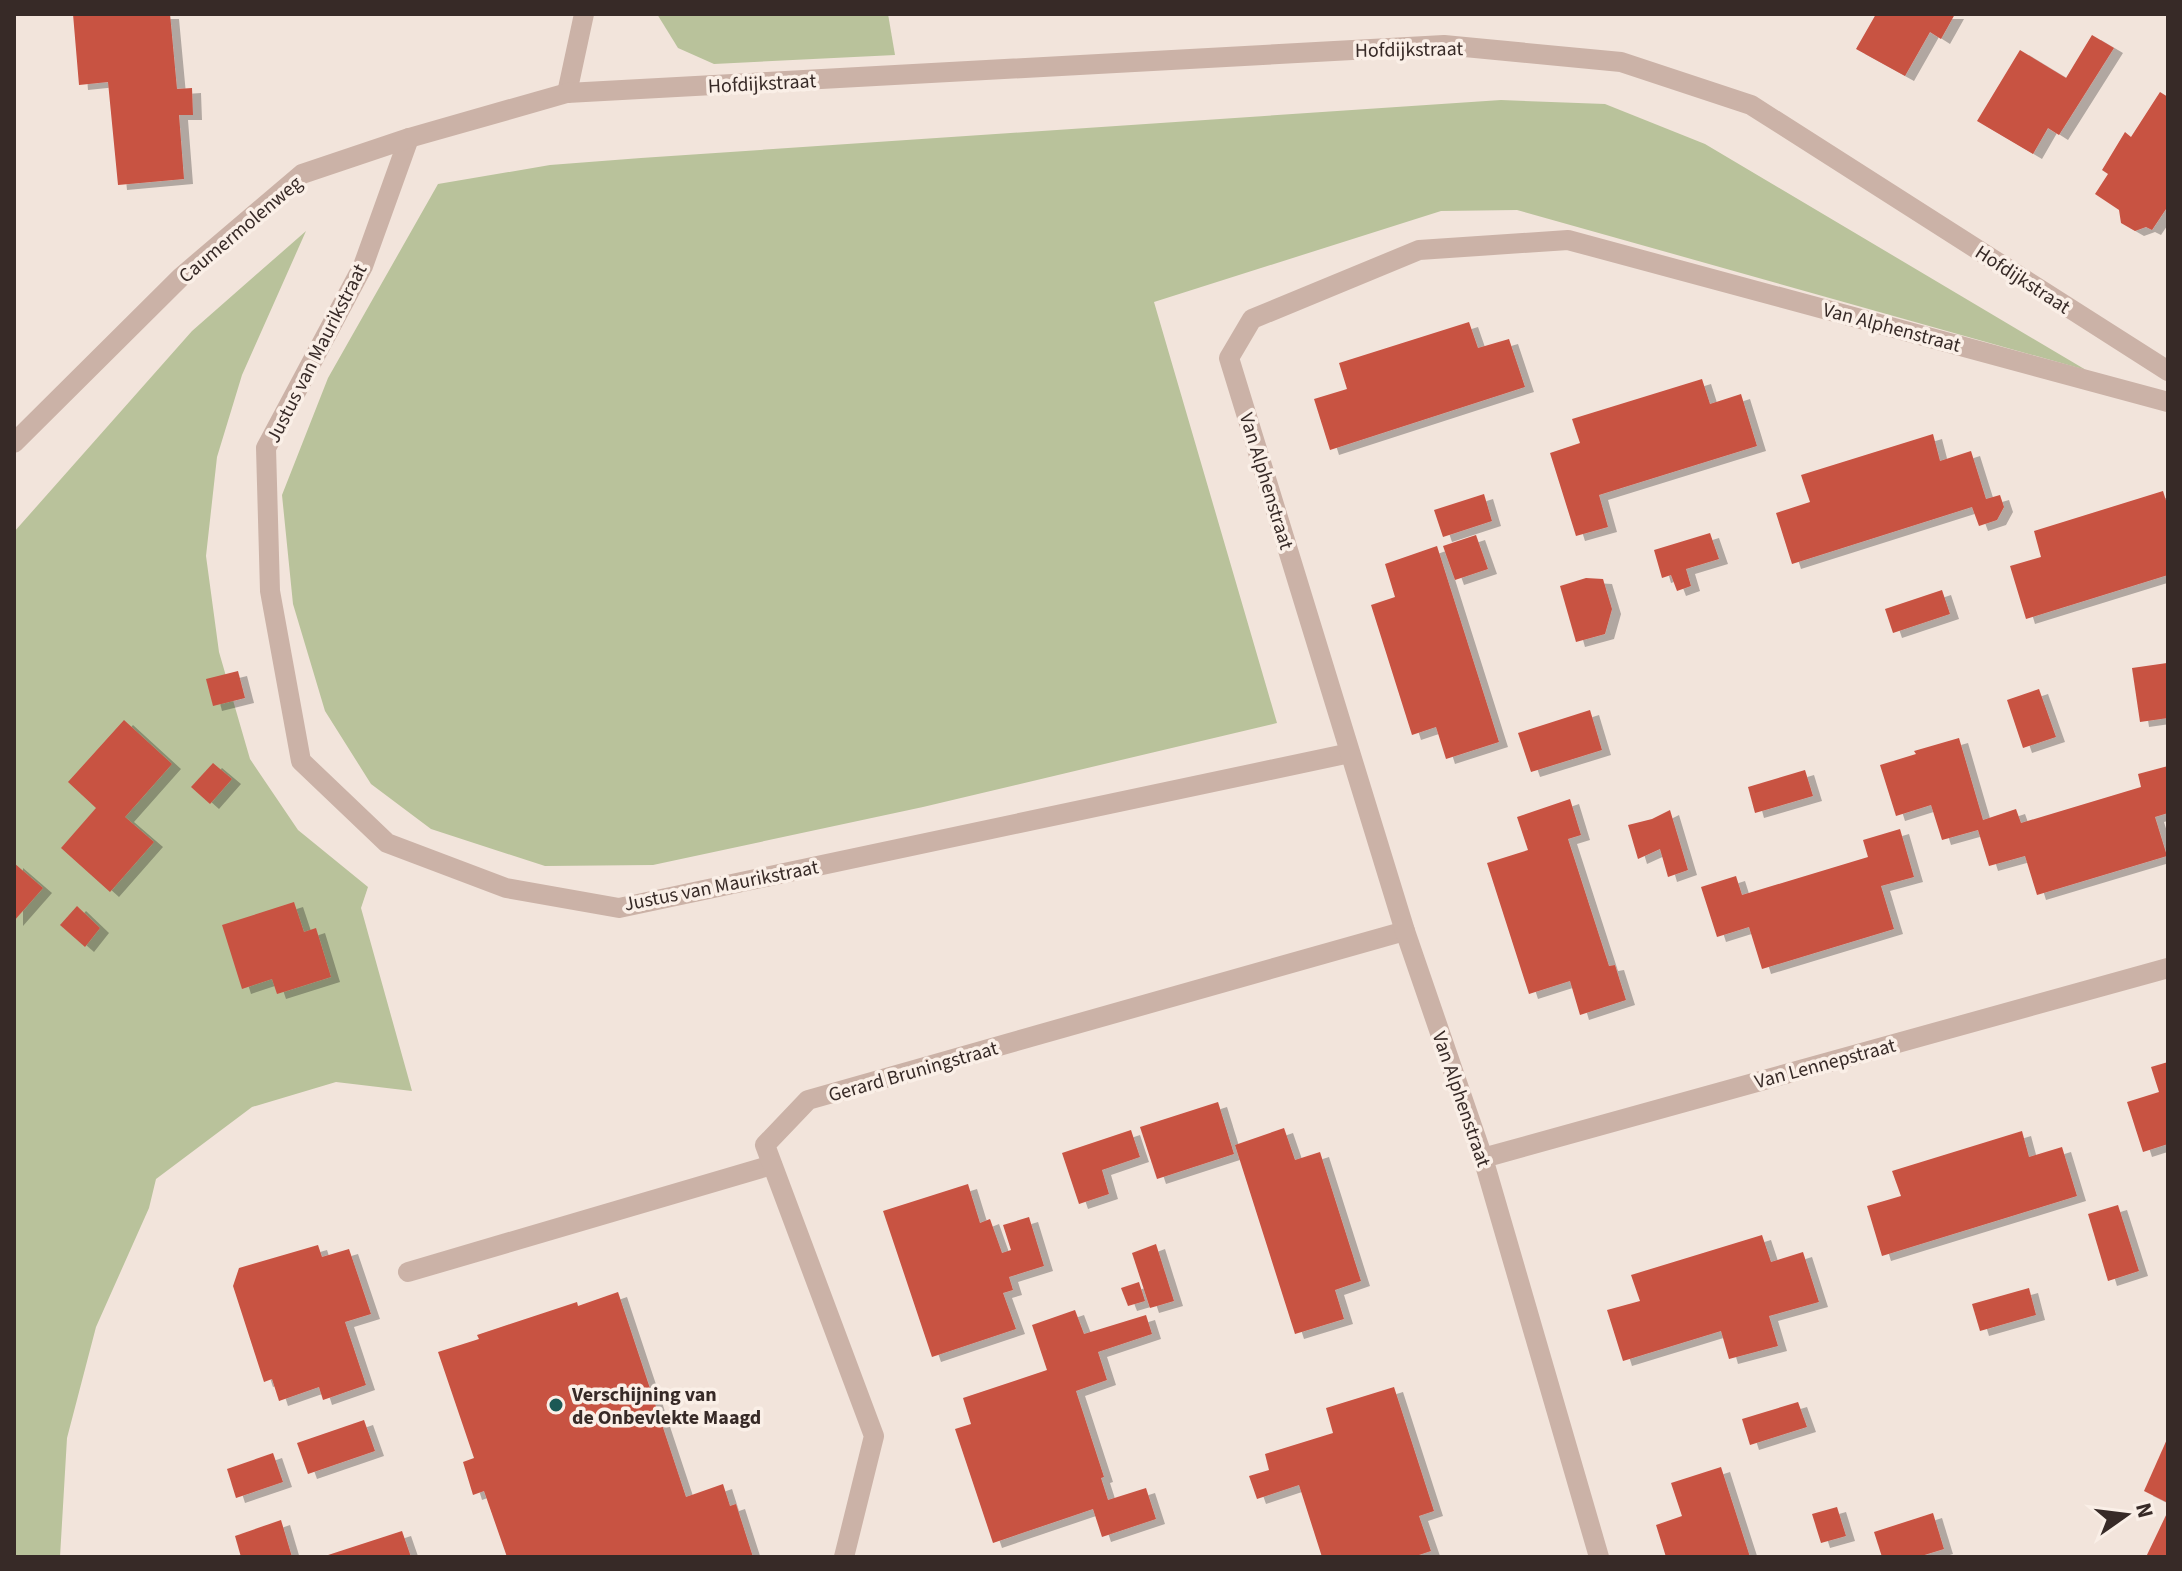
<svg xmlns="http://www.w3.org/2000/svg" width="2182" height="1571" viewBox="0 0 2182 1571" font-family="'Source Sans 3',sans-serif">
	<style>
		.green { fill: #b9c29b }
		.building { fill: #c85243; filter: url(#shadow) }
		.lines { fill: none; stroke-linecap: round; stroke-linejoin: round }
		.service { stroke: #cbb2a7; stroke-width: 20 }
		.minor { stroke: #cbb2a7; stroke-width: 20 }
		.poi-dot { fill: #1c5955; stroke: #faefe7; stroke-width: 3 }
		.labels { text-anchor: middle; stroke-width: 7; stroke-linejoin: round; paint-order: stroke }
		.street-label { font-size: 20px; fill: #372a27; stroke: #faefe7 }
		.poi-label { font-size: 20px; font-weight: bold; fill: #372a27; stroke: #faefe7; text-anchor: start }
	</style>
	<defs>
		<filter id="shadow"><feDropShadow dx="9" dy="5" stdDeviation="0" flood-color="#0004"/></filter>
	</defs>
	<rect width="100%" height="100%" fill="#f2e4db"/>
	<!-- green -->
	<g class="green">
		<path d="M657 14H888L895 55 714 64 678 48Z"/>
		<path d="M1501 100 1605 104 1705 144 2086 370 1517 210 1441 211 1154 302 1277 723 923 807 653 865 545 866 431 829 371 784 325 711 293 604 282 495 328 378 438 184 550 165 641 158Z"/>
		<path d="M306 231 242 375 217 457 206 556 219 652 250 759 298 830 368 887 361 908 412 1091 336 1082 252 1107 156 1179 149 1208 96 1327 67 1438 60 1557H14V532L192 331Z"/>
	</g>
	<!-- building -->
	<g class="building">
		<path d="M73 14H170L177 89 192 88 193 115H179L184 179 118 185 108 82 79 85Z"/>
		<path d="M1876 14H1955L1941 39 1930 32 1905 76 1856 49Z"/>
		<path d="M2092 35 2114 48 2059 135 2048 128 2033 154 1977 121 2020 50 2066 78Z"/>
		<path d="M2160 92 2168 97V206L2152 230 2146 227 2135 231 2121 223 2119 210 2095 194 2108 174 2102 170 2125 132 2131 137Z"/>
		<path d="M1469 322 1478 348 1509 339 1525 387 1330 450 1314 399 1347 389 1339 363Z"/>
		<path d="M1702 379 1710 404 1741 394 1757 446 1599 495 1608 527 1576 536 1550 453 1580 443 1572 419Z"/>
		<path d="M1933 434 1940 461 1971 451 1986 499 2000 495 2004 507 1997 520 1979 526 1972 507 1792 564 1776 513 1810 502 1801 475Z"/>
		<path d="M2163 491 2168 507V575L2026 619 2010 566 2041 557 2034 531Z"/>
		<path d="M1484 494 1492 521 1443 537 1434 510Z"/>
		<path d="M1710 533 1719 559 1686 569 1691 586 1677 591 1671 575 1662 578 1654 550Z"/>
		<path d="M1476 535 1488 569 1455 580 1443 546Z"/>
		<path d="M1437 546 1499 742 1446 759 1436 727 1412 735 1371 605 1395 597 1385 564Z"/>
		<path d="M1586 578 1603 579 1612 609 1605 634 1576 642 1560 586Z"/>
		<path d="M1942 590 1950 614 1893 633 1885 609Z"/>
		<path d="M2167 663 2168 718 2140 722 2132 668Z"/>
		<path d="M238 671 245 698 213 706 206 679Z"/>
		<path d="M2039 689 2056 737 2023 748 2007 700Z"/>
		<path d="M1590 710 1602 750 1531 772 1518 733Z"/>
		<path d="M124 720 172 764 125 817 154 842 110 892 61 848 96 808 68 782Z"/>
		<path d="M1959 738 1983 820 2016 809 2021 823 2141 787 2138 774 2168 766V813L2155 817 2167 856 2037 895 2025 856 1989 866 1978 830 1942 840 1931 805 1896 816 1880 765 1916 754 1914 751Z"/>
		<path d="M213 763 232 779 210 804 191 787Z"/>
		<path d="M1805 770 1813 796 1755 813 1748 787Z"/>
		<path d="M1570 799 1581 835 1568 839 1609 966 1615 965 1626 1000 1580 1015 1570 981 1529 994 1487 863 1528 850 1517 817Z"/>
		<path d="M1670 810 1688 870 1668 877 1660 849 1638 859 1628 825 1652 819Z"/>
		<path d="M1900 829 1914 877 1881 886 1894 929 1762 969 1749 927 1717 937 1701 887 1736 876 1742 895 1868 857 1863 840Z"/>
		<path d="M14 863 43 888 14 921Z"/>
		<path d="M294 902 304 932 316 928 331 977 277 994 272 979 242 989 222 925Z"/>
		<path d="M77 906 100 928 85 947 60 925Z"/>
		<path d="M2168 1062V1144L2143 1152 2127 1102 2159 1092 2151 1067Z"/>
		<path d="M1218 1102 1234 1154 1157 1179 1140 1127Z"/>
		<path d="M1284 1128 1295 1160 1320 1152 1361 1281 1335 1290 1344 1319 1295 1334 1235 1145Z"/>
		<path d="M1131 1130 1140 1157 1102 1170 1109 1194 1079 1204 1062 1153Z"/>
		<path d="M2022 1131 2029 1157 2062 1147 2077 1196 1882 1256 1867 1206 1901 1196 1892 1171Z"/>
		<path d="M968 1184 980 1223 990 1219 1002 1253 1011 1250 1003 1225 1029 1217 1044 1266 1009 1277 1013 1290 1003 1293 1016 1329 932 1357 883 1211Z"/>
		<path d="M2118 1205 2139 1271 2108 1281 2088 1214Z"/>
		<path d="M1762 1235 1771 1262 1803 1252 1819 1302 1769 1316 1778 1346 1729 1359 1721 1331 1623 1361 1607 1310 1640 1301 1631 1275Z"/>
		<path d="M1156 1244 1174 1301 1150 1308 1132 1253Z"/>
		<path d="M318 1245 322 1257 349 1249 371 1314 345 1322 366 1385 323 1400 319 1387 279 1401 272 1379 264 1382 233 1286 239 1268Z"/>
		<path d="M1139 1282 1145 1301 1128 1306 1121 1288Z"/>
		<path d="M2029 1288 2036 1315 1980 1331 1972 1304Z"/>
		<path d="M618 1292 686 1497 723 1484 730 1506 736 1504 753 1557H507L484 1491 473 1495 463 1462 474 1458 438 1352 479 1339 477 1335 577 1302 578 1306Z"/>
		<path d="M1075 1310 1084 1334 1146 1315 1152 1334 1098 1352 1107 1380 1076 1391 1104 1477 1101 1478 1108 1500 1146 1488 1156 1519 1102 1537 1093 1509 993 1543 955 1429 971 1424 963 1398 1047 1370 1032 1325Z"/>
		<path d="M1394 1387 1434 1511 1419 1516 1431 1551 1413 1557H1322L1299 1485 1257 1499 1249 1476 1269 1470 1265 1454 1333 1433 1326 1408Z"/>
		<path d="M1798 1402 1807 1427 1750 1445 1742 1419Z"/>
		<path d="M364 1420 375 1451 308 1474 297 1443Z"/>
		<path d="M2168 1437V1503L2144 1491Z"/>
		<path d="M273 1453 283 1482 236 1498 227 1469Z"/>
		<path d="M1721 1467 1750 1557H1666L1656 1525 1682 1516 1671 1483Z"/>
		<path d="M1837 1507 1846 1536 1821 1543 1812 1514Z"/>
		<path d="M2168 1511V1557H2146Z"/>
		<path d="M1933 1513 1944 1549 1918 1557H1882L1874 1532Z"/>
		<path d="M281 1520 292 1557H241L235 1536Z"/>
		<path d="M402 1531 411 1557H325V1556Z"/>
	</g>
	<g class="lines">
		<!-- service -->
		<path class="service" d="M408 1272 772 1165"/>
		<!-- minor -->
		<g class="minor">
			<path d="M567 93 584 14"/>
			<path d="M409 138 363 266 266 448 270 591 301 761 387 843 506 888 619 908 1350 753"/>
			<path d="M14 443 181 277 302 174 409 138 567 93 1444 45 1621 62 1751 105 2168 371"/>
			<path d="M1483 1158 2168 968"/>
			<path d="M844 1557 874 1436 765 1145 808 1100 1405 931"/>
			<path d="M1599 1557 1483 1158 1405 931 1229 358 1252 319 1419 250 1568 240 2168 402"/>
		</g>
	</g>
	<!-- markers -->
	<circle class="poi-dot" cx="556" cy="1405" r="8"/>
	<g class="labels">
		<!-- street labels -->
		<g class="street-label">
			<text transform="translate(1409 49) rotate(-1)" y="7">Hofdijkstraat</text>
			<text transform="translate(762 83) rotate(-3)" y="7">Hofdijkstraat</text>
			<text transform="translate(240 229) rotate(-40)" y="7">Caumermolenweg</text>
			<text transform="translate(2023 279) rotate(33)" y="7">Hofdijkstraat</text>
			<text transform="translate(1892 327) rotate(15)" y="7">Van Alphenstraat</text>
			<text transform="translate(316 353) rotate(-63)" y="7">Justus van Maurikstraat</text>
			<text transform="translate(1267 481) rotate(73)" y="7">Van Alphenstraat</text>
			<text transform="translate(721 885) rotate(-11)" y="7">Justus van Maurikstraat</text>
			<text transform="translate(1825 1063) rotate(-15)" y="7">Van Lennepstraat</text>
			<text transform="translate(913 1071) rotate(-16)" y="7">Gerard Bruningstraat</text>
			<text transform="translate(1462 1099) rotate(71)" y="7">Van Alphenstraat</text>
		</g>
		<!-- poi labels -->
		<g class="poi-label">
			<text x="572" y="1401">Verschijning van<tspan x="572" dy="23">de Onbevlekte Maagd</tspan></text>
		</g>
	</g>
	<!-- border -->
	<rect width="2182" height="1571" fill="none" stroke="#372a27" stroke-width="32"/>
	<!-- north arrow -->
	<g transform="translate(2126 1515) rotate(76)" stroke="#faefe7" stroke-width="6" paint-order="stroke">
	<path d="M0-6L14 30L0 20L-14 30Z" fill="#372a27"/>
	<text y="-12" font-size="22" font-weight="bold" text-anchor="middle" fill="#372a27">N</text>
	</g>
</svg>
